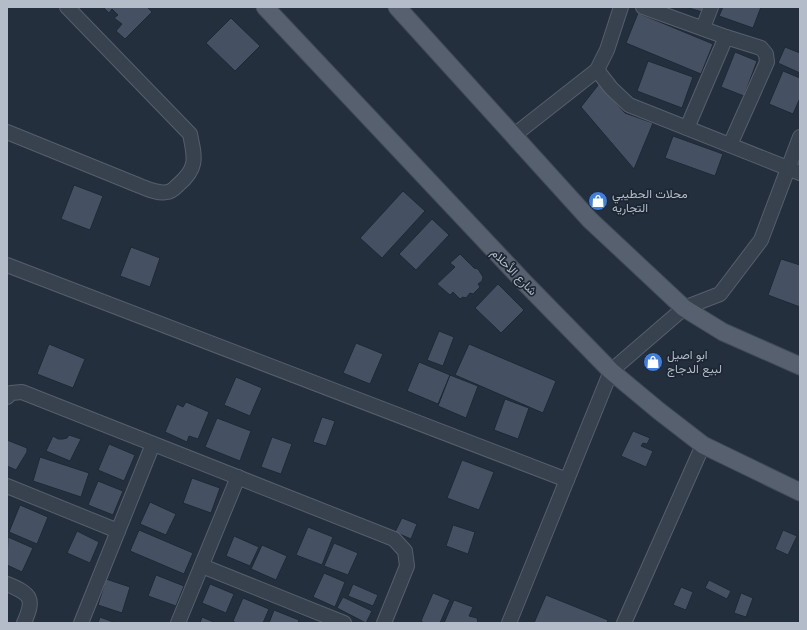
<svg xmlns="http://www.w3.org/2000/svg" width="807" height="630" viewBox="0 0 807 630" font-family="Helvetica,Vazirmatn,sans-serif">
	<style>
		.building { fill: #455162; stroke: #1f2835 }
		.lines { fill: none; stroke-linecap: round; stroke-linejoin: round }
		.minor-casing { stroke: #565f6c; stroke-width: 16 }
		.major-casing { stroke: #414a57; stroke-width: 19 }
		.minor { stroke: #38414e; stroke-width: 14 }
		.major { stroke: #56606e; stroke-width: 17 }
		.labels { text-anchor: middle; stroke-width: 3.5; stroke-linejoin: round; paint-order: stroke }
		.poi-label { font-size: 12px; fill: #b4bcc9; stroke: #1d2633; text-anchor: start }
		.street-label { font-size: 12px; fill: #b4bcc9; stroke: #1d2633 }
	</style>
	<rect width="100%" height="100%" fill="#242f3e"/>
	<!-- building -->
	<g class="building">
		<path d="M103 7H147L152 12 125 39 116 31 122 24 114 18 118 15 112 9 109 13Z"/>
		<path d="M686 7H704L702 12Z"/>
		<path d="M723 7H761L753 28 719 16Z"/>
		<path d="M638 13 713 44 701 74 626 43Z"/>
		<path d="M231 18 260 46 235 71 206 43Z"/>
		<path d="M785 47 800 53V73L778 63Z"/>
		<path d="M735 52 757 61 744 96 721 87Z"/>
		<path d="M648 61 693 77 682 108 637 91Z"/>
		<path d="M783 71 800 78V98L793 114 769 104Z"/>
		<path d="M599 84 625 113 653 123 634 169 581 107Z"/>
		<path d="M673 136 723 154 715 176 665 158Z"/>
		<path d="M74 185 103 196 90 230 61 219Z"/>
		<path d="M403 191 425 211 382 258 360 238Z"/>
		<path d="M432 219 449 235 416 270 399 254Z"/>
		<path d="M131 247 160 258 150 287 120 276Z"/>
		<path d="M460 254 474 268 478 269 483 277 482 281 478 284 480 287 473 294 470 293 466 298 463 297 460 299 453 292 450 295 437 284 455 267 450 263Z"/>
		<path d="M781 259 800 265V307L768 295Z"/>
		<path d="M498 284 524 310 501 333 475 308Z"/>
		<path d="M439 331 454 337 443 366 427 360Z"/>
		<path d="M356 343 383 354 370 384 343 373Z"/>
		<path d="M49 344 85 359 73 388 37 374Z"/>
		<path d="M469 344 556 381 543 413 455 375Z"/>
		<path d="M419 362 450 375 438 404 407 391Z"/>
		<path d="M450 375 478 386 466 418 438 406Z"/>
		<path d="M236 377 262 388 250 416 224 405Z"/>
		<path d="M505 399 529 408 518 439 494 430Z"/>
		<path d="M186 402 209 412 198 439 189 436 187 442 165 432 177 404 183 407Z"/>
		<path d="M322 417 335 421 326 446 313 442Z"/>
		<path d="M217 418 251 431 240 461 205 447Z"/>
		<path d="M633 431 650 438 647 444 643 443 641 446 653 451 646 467 621 456Z"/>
		<path d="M69 435 81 439 70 461 46 451 53 436 58 439H63L67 438Z"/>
		<path d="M272 437 292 444 281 474 261 467Z"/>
		<path d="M7 440 27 448V452L16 470 7 466Z"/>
		<path d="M109 444 135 455 124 481 98 470Z"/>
		<path d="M40 457 89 473 81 497 33 481Z"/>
		<path d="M462 460 494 472 479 510 447 498Z"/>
		<path d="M192 478 220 488 211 513 183 503Z"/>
		<path d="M98 481 123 491 113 515 88 505Z"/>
		<path d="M150 502 176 514 166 535 140 524Z"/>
		<path d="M20 505 48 517 37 544 9 532Z"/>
		<path d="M402 518 417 524 411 539 395 532Z"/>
		<path d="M453 525 475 532 468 554 446 546Z"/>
		<path d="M308 527 333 537 322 565 296 555Z"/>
		<path d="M139 530 193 553 184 574 130 551Z"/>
		<path d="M783 530 797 536 788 555 775 549Z"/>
		<path d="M77 531 99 542 90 563 67 553Z"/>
		<path d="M234 536 259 547 250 566 226 556Z"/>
		<path d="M8 537 33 548 22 572 7 565Z"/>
		<path d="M334 543 358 553 348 575 324 566Z"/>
		<path d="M262 545 287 556 276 580 251 569Z"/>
		<path d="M324 573 345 582 335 607 313 597Z"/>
		<path d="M156 575 184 586 176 606 148 596Z"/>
		<path d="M106 579 130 587 122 613 98 605Z"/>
		<path d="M709 580 731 591 727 599 705 588Z"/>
		<path d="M210 584 234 594 226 613 202 603Z"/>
		<path d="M353 584 378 595 373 606 348 596Z"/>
		<path d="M681 587 693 592 686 610 673 605Z"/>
		<path d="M433 593 450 600 440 623H424L421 621Z"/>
		<path d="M741 593 753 598 746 617 734 613Z"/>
		<path d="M546 595 608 620 607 623H534Z"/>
		<path d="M343 597 372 611 366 623 337 608Z"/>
		<path d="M243 598 269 609 263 623H236L233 621Z"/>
		<path d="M454 600 473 607 469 616 477 618 478 623H444Z"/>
		<path d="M274 610 299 620 298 623H269Z"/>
		<path d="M100 617 116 623H98Z"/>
		<path d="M202 617 216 623H200Z"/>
	</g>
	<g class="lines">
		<defs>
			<g id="minor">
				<path d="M643 7 726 37 761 48 766 54 767 62 730 145"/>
				<path d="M703 28 711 7"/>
				<path d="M597 70 611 88 629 105 800 173"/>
				<path d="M687 128 726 37"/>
				<path d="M7 132 140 186C148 189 158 194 167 192 171 192 175 188 178 185 198 168 195 158 190 134L67 7"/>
				<path d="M513 136 597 70 607 50 621 7"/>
				<path d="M7 265 567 480"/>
				<path d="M7 397 11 393 22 392 394 539 405 551 407 566 384 623"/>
				<path d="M7 486 118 531"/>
				<path d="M202 566 344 623"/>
				<path d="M7 584C31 594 35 598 24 623"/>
				<path d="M81 623 153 444"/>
				<path d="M178 623 238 477"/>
				<path d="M509 623 611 371 684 308 720 294 761 240 800 137"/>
				<path d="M624 623 703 445"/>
			</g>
			<g id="major">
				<path d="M265 7 524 282 611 371 659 411 703 445 800 492"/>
				<path d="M397 7 590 220 684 308 723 332 800 366"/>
			</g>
		</defs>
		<!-- minor casing -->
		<use href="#minor" class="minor-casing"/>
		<!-- major casing -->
		<use href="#major" class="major-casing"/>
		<!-- minor -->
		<use href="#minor" class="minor"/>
		<!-- major -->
		<use href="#major" class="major"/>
	</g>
	<!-- icons -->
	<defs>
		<symbol id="shop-disc" viewBox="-11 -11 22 22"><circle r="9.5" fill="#3f7fe0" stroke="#1d2633"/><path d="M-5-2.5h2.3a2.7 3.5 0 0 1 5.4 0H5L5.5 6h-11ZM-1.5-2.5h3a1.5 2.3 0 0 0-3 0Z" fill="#fff"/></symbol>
	</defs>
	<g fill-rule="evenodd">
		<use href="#shop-disc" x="587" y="190" width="22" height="22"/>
		<use href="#shop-disc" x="642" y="351" width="22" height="22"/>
	</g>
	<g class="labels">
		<!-- poi labels -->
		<g class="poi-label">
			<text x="612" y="198">محلات الحطيبي<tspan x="612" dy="14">التجاريه</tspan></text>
			<text x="667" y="359">ابو اصيل<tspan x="667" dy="14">لبيع الدجاج</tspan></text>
		</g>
		<!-- street labels -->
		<g class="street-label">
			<text transform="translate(514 272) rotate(46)" y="4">شارع الأحلام</text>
		</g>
	</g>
	<!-- border -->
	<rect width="807" height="630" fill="none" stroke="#b4bcc9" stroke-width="16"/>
</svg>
